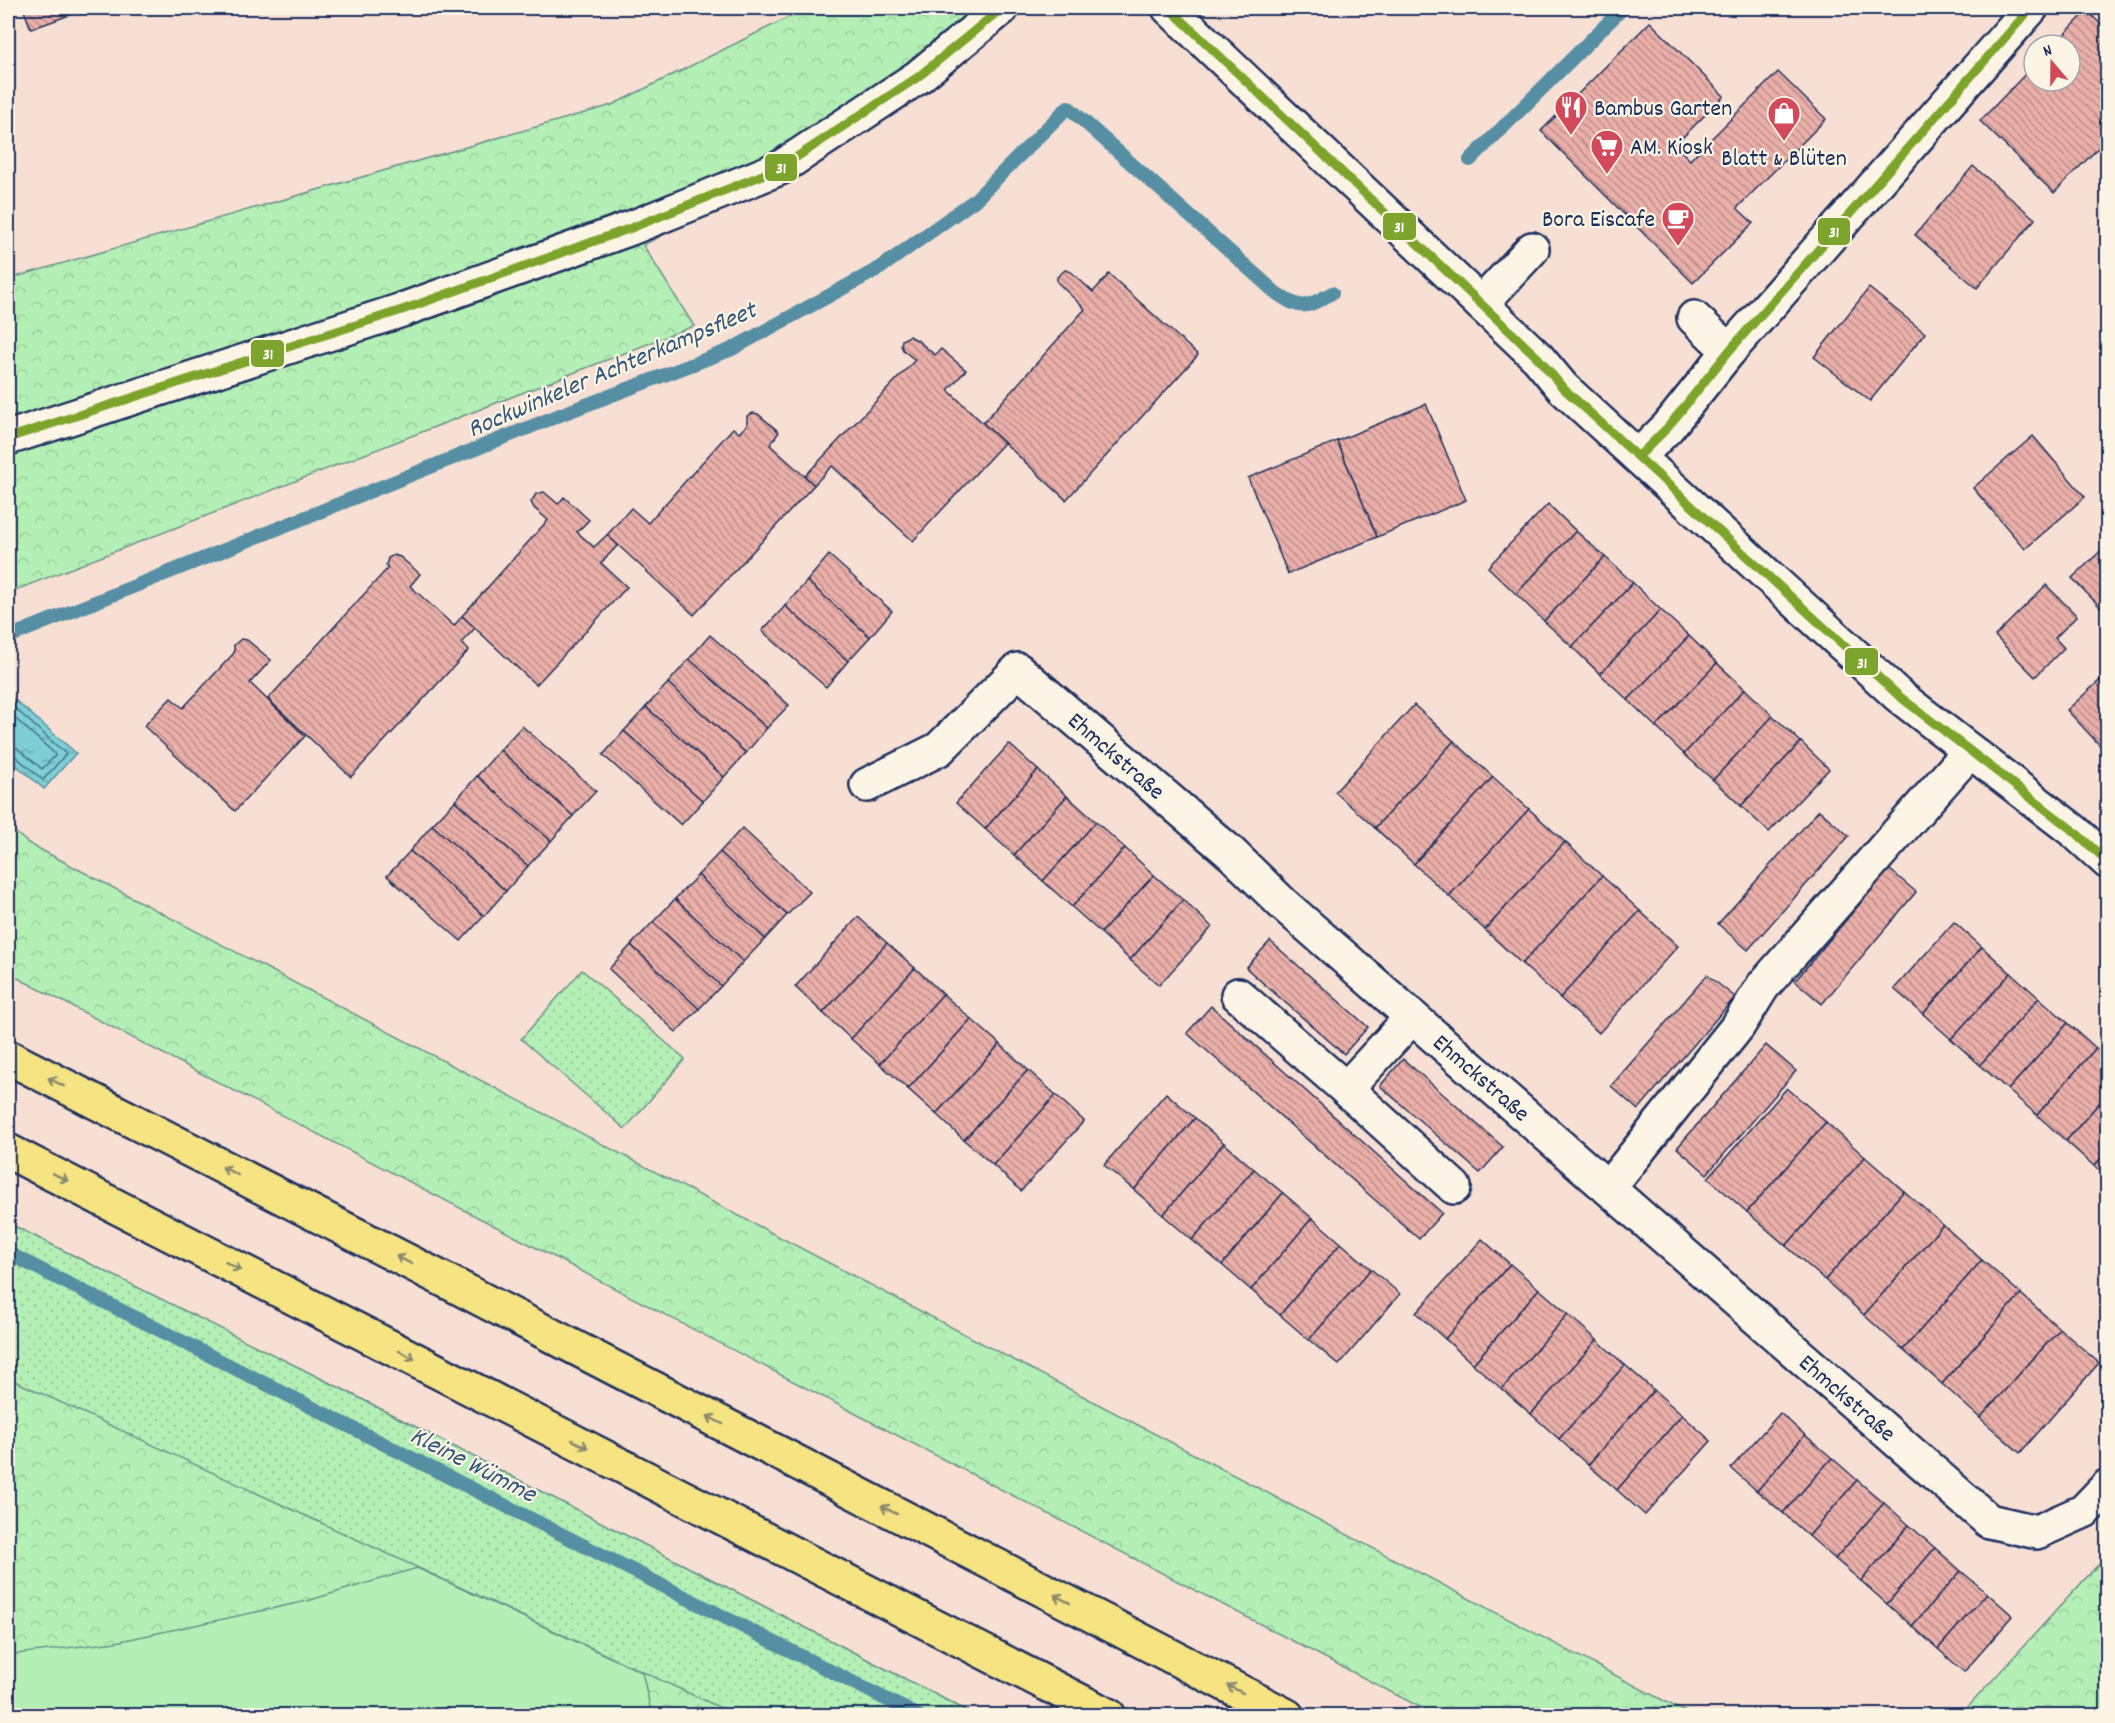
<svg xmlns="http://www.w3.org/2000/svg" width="2115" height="1723" viewBox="0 0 2115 1723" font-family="Dekko,sans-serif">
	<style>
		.green { fill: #b4f0b5; stroke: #68908a; stroke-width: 1.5 }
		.forest { fill: url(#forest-crowns); stroke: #68908a; stroke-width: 1.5 }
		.park { fill: url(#park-dots); stroke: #68908a; stroke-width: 1.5 }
		.water { fill: url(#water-ripples); stroke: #568fa4; stroke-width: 1.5 }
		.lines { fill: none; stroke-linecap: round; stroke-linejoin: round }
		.shore { stroke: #426f8d; stroke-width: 1.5 }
		.stream { stroke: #568fa4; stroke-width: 14 }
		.building { fill: url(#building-back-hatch); stroke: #1b2f5e; stroke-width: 1.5 }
		.minor-casing { stroke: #1b2f5e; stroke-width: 38 }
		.highway-casing { stroke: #1b2f5e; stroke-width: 38 }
		.minor { stroke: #fcf5e5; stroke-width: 33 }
		.highway { stroke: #f6e381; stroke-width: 33 }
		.bus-1-casing { stroke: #fcf5e5; stroke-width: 14 }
		.bus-1 { stroke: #7da42c; stroke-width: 9 }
		.oneway { stroke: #888970 }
		.labels { text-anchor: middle; stroke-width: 4.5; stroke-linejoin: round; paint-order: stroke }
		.poi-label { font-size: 24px; fill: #1b2f5e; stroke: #fcf5e5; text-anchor: start }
		.street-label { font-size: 24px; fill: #1b2f5e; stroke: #fcf5e5 }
		.water-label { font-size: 26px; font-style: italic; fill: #34577b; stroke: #fcf5e5 }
		.line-badge { stroke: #fcf5e5; stroke-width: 2 }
		.badge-label { font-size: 16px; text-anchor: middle; font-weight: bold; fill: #fff }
	</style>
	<defs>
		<pattern id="forest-crowns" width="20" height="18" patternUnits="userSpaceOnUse" patternTransform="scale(1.5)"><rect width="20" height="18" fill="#b4f0b5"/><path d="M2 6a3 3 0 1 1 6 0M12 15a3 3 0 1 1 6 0" fill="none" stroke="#9ace9e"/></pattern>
		<pattern id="park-dots" width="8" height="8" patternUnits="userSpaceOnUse" patternTransform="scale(1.5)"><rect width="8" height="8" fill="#b4f0b5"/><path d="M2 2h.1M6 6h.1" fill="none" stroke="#9ace9e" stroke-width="1.8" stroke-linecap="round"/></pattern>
		<pattern id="water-ripples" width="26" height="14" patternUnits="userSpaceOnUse" patternTransform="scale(1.5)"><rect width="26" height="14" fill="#7dcfd3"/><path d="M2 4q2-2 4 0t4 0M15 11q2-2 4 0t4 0" fill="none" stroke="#6bb2b8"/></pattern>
		<pattern id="building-back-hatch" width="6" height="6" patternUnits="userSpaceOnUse" patternTransform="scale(1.5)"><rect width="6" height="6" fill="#eaafa8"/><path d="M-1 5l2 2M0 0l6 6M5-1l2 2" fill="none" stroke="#bd8f8c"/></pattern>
	</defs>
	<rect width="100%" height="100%" fill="#f7e0d3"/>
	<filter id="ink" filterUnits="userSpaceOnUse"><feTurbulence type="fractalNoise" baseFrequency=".0167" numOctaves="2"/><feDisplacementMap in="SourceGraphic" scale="12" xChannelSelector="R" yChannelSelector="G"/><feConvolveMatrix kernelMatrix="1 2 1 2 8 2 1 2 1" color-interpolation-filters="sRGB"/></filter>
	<g filter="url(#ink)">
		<!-- green -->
		<path class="green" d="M8 1378 736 1715 8 1716Z"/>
		<!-- forest -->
		<g class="forest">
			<path d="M807 8H1014L785 174 643 245 694 326 8 593V279L612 105Z"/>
			<path d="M8 826 28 843 1691 1715H1435L8 973Z"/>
			<path d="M8 1223 342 1389 975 1715H652L642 1672 417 1568 307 1601 116 1642 8 1655Z"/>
			<path d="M2107 1555V1715H1960L1968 1707Z"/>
		</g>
		<!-- park -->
		<g class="park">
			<path d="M582 970 685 1059 625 1129 521 1039Z"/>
			<path d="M8 1223 342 1389 975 1715H736L8 1378Z"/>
		</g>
		<!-- water -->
		<path class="water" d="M8 694 76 753 44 789 8 758Z"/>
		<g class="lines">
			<!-- shore -->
			<g class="shore">
				<path d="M8 702 66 754 43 780 14 755 8 753"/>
				<path d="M8 712 54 753 55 756 42 769 17 748 8 746"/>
			</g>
			<!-- stream -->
			<g class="stream">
				<path d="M1470 160 1623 8"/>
				<path d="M8 637 565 413 730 350 880 268 975 200 1068 107 1276 293C1303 311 1305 308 1332 293"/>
				<path d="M8 1253 919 1716"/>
			</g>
		</g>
		<!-- building -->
		<g class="building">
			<path d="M23 8H89L31 29Z"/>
			<path d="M2087 11 2108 31V138L2054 193 1980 121 2034 65V81H2070V45H2054Z"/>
			<path d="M1650 22 1724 96 1675 145 1690 160 1778 72 1826 119 1737 208 1753 223 1693 283 1541 131Z"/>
			<path d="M1973 166 2035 219 1977 288 1915 235Z"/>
			<path d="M1065 270 1071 272 1093 292 1109 274 1198 355 1066 500 983 423 1085 309 1057 282V277Z"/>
			<path d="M1869 288 1925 333 1870 401 1814 357Z"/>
			<path d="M909 336 917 340 935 355 941 349 966 370 948 390 1004 443 913 541 832 466 814 485 805 476 915 360 903 350 901 345 902 340Z"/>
			<path d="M1426 404 1466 500 1377 537 1337 441Z"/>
			<path d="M753 413 758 414 779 432 770 445 814 485 694 615 607 535 631 508 648 523 733 428 739 433 747 425V416Z"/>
			<path d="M2033 436 2085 497 2025 549 1973 488Z"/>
			<path d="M1337 441 1377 537 1288 574 1248 478Z"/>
			<path d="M544 492 558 504 564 497 589 520 577 532 594 547 607 535 618 545 601 563 627 587 536 685 462 616 548 520 534 508 531 502 536 494Z"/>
			<path d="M1548 504 1576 531 1516 594 1488 567Z"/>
			<path d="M1576 531 1605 557 1544 621 1516 594Z"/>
			<path d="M2108 544V615L2072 578Z"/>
			<path d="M394 555 400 557 420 574 410 586 454 626 462 616 475 628 461 643 469 650 351 777 268 699 388 568 386 565 388 558Z"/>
			<path d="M829 555 892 611 870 637 807 581Z"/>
			<path d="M1605 557 1633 583 1572 647 1544 621Z"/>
			<path d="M807 581 870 637 848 661 785 606Z"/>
			<path d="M1633 583 1661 610 1600 674 1572 647Z"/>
			<path d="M2046 585 2077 616 2055 638 2064 648 2035 677 1995 636Z"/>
			<path d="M785 606 848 661 826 687 762 631Z"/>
			<path d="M1661 610 1689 636 1628 700 1600 674Z"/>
			<path d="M710 635 789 705 767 728 689 659Z"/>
			<path d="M1689 636 1717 663 1656 727 1628 700Z"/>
			<path d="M241 639 247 640 271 660 250 683 305 736 235 811 144 726 171 698 183 708 234 653V645Z"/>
			<path d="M689 659 767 728 746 753 668 683Z"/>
			<path d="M1717 663 1745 689 1684 754 1656 727Z"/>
			<path d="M2108 673V753H2107L2067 710Z"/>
			<path d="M668 683 746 753 724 777 646 707Z"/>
			<path d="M1745 689 1773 716 1713 780 1684 754Z"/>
			<path d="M1414 705 1454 741 1375 828 1335 792Z"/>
			<path d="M646 707 724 777 703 801 624 731Z"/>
			<path d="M1773 716 1801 742 1741 806 1713 780Z"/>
			<path d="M522 726 596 791 573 816 500 750Z"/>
			<path d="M624 731 703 801 681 825 603 755Z"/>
			<path d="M1454 741 1493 777 1414 864 1375 828Z"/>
			<path d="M1801 742 1829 769 1769 832 1741 806Z"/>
			<path d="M1009 744 1038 770 985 829 956 803Z"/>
			<path d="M500 750 573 816 551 841 477 776Z"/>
			<path d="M1038 770 1067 796 1014 855 985 829Z"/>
			<path d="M477 776 551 841 528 866 455 801Z"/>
			<path d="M1493 777 1529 809 1449 896 1414 864Z"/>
			<path d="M1067 796 1096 822 1043 881 1014 855Z"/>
			<path d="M455 801 528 866 506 891 432 825Z"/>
			<path d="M1529 809 1565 842 1485 930 1449 896Z"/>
			<path d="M1819 810 1849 836 1748 950 1718 924Z"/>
			<path d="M1096 822 1125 848 1072 907 1043 881Z"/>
			<path d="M432 825 506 891 484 916 410 851Z"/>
			<path d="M742 828 810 892 787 915 720 852Z"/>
			<path d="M1565 842 1602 876 1522 964 1485 930Z"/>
			<path d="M1125 848 1154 875 1101 933 1072 907Z"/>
			<path d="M410 851 484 916 461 941 387 876Z"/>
			<path d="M720 852 787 915 765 939 698 875Z"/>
			<path d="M1889 869 1916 892 1822 1004 1795 981Z"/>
			<path d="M698 875 765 939 743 962 675 899Z"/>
			<path d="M1154 875 1183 900 1130 960 1101 933Z"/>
			<path d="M1602 876 1640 911 1560 998 1522 964Z"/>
			<path d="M675 899 743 962 721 986 653 922Z"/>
			<path d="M1183 900 1212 927 1159 985 1130 960Z"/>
			<path d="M1640 911 1678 946 1599 1033 1560 998Z"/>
			<path d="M858 917 887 943 823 1013 795 987Z"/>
			<path d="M653 922 721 986 699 1009 631 945Z"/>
			<path d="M1954 922 1982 947 1923 1014 1894 989Z"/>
			<path d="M1270 941 1368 1027 1344 1054 1246 968Z"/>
			<path d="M887 943 915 968 851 1039 823 1013Z"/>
			<path d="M631 945 699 1009 676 1032 609 969Z"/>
			<path d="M1982 947 2011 973 1951 1039 1923 1014Z"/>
			<path d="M915 968 943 994 880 1064 851 1039Z"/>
			<path d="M2011 973 2039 998 1980 1065 1951 1039Z"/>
			<path d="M1707 975 1735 997 1638 1110 1611 1086Z"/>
			<path d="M943 994 971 1019 908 1089 880 1064Z"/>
			<path d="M2039 998 2068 1023 2008 1090 1980 1065Z"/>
			<path d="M1211 1006 1442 1213 1419 1239 1187 1033Z"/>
			<path d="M971 1019 1000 1044 936 1114 908 1089Z"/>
			<path d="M2068 1023 2096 1048 2037 1115 2008 1090Z"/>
			<path d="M1000 1044 1028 1070 964 1140 936 1114Z"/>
			<path d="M1766 1045 1796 1071 1707 1174 1677 1148Z"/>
			<path d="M2096 1048 2108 1058V1093L2066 1141 2037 1115Z"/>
			<path d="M1403 1059 1503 1147 1480 1173 1380 1086Z"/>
			<path d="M1028 1070 1056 1095 993 1165 964 1140Z"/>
			<path d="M1787 1088 1826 1122 1747 1212 1708 1178Z"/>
			<path d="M1166 1093 1195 1118 1134 1190 1104 1165Z"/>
			<path d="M2108 1093V1151L2094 1166 2066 1141Z"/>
			<path d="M1056 1095 1084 1121 1021 1191 993 1165Z"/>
			<path d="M1195 1118 1224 1143 1163 1215 1134 1190Z"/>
			<path d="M1826 1122 1865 1157 1786 1246 1747 1212Z"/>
			<path d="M1224 1143 1254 1169 1192 1240 1163 1215Z"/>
			<path d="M2108 1151V1177L2094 1166Z"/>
			<path d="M1865 1157 1904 1191 1825 1280 1786 1246Z"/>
			<path d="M1254 1169 1283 1193 1222 1265 1192 1240Z"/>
			<path d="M1904 1191 1943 1225 1864 1315 1825 1280Z"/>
			<path d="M1283 1193 1312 1218 1251 1290 1222 1265Z"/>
			<path d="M1312 1218 1341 1243 1280 1315 1251 1290Z"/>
			<path d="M1943 1225 1982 1260 1903 1350 1864 1315Z"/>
			<path d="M1482 1239 1510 1264 1445 1339 1416 1313Z"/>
			<path d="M1341 1243 1371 1269 1309 1340 1280 1315Z"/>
			<path d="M1982 1260 2021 1294 1942 1384 1903 1350Z"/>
			<path d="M1510 1264 1539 1289 1473 1364 1445 1339Z"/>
			<path d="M1371 1269 1400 1294 1339 1365 1309 1340Z"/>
			<path d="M1539 1289 1568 1314 1502 1389 1473 1364Z"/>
			<path d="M2021 1294 2060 1329 1980 1418 1942 1384Z"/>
			<path d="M1568 1314 1597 1340 1531 1414 1502 1389Z"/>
			<path d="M2060 1329 2099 1363 2020 1453 1980 1418Z"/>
			<path d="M1597 1340 1625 1365 1559 1439 1531 1414Z"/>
			<path d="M1625 1365 1654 1390 1588 1465 1559 1439Z"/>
			<path d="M1654 1390 1682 1415 1617 1490 1588 1465Z"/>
			<path d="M1780 1413 1805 1435 1757 1491 1731 1468Z"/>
			<path d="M1682 1415 1711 1441 1645 1515 1617 1490Z"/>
			<path d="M1805 1435 1832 1458 1783 1513 1757 1491Z"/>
			<path d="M1832 1458 1857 1480 1809 1536 1783 1513Z"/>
			<path d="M1857 1480 1884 1503 1835 1559 1809 1536Z"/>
			<path d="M1884 1503 1909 1525 1861 1581 1835 1559Z"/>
			<path d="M1909 1525 1935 1548 1887 1604 1861 1581Z"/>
			<path d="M1935 1548 1961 1571 1912 1626 1887 1604Z"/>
			<path d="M1961 1571 1987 1593 1938 1649 1912 1626Z"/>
			<path d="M1987 1593 2013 1616 1964 1672 1938 1649Z"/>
		</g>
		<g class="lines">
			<defs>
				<g id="minor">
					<path d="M1169 8 1538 358 1563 388 1899 696 2075 832 2108 862"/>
					<path d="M1481 304 1532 249"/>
					<path d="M1694 318 1729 351"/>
					<path d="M8 438 402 310 631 228 780 168 918 77 1002 8"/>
					<path d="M1639 456 1668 427 1729 351 2031 8"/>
					<path d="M867 785 939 749 1018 670 1232 854 1283 904 1989 1521 2037 1532 2084 1511 2108 1486"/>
					<path d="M1238 995 1346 1089"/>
					<path d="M1412 1017 1346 1089 1454 1187"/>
					<path d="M1609 1187 1738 1026 1763 986 1970 751"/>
				</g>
				<g id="highway">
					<path d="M8 1057 456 1286 1287 1716"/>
					<path d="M8 1151 1109 1716"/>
				</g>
			</defs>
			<!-- minor casing -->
			<use href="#minor" class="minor-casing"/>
			<!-- highway casing -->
			<use href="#highway" class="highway-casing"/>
			<!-- minor -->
			<use href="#minor" class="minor"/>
			<!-- highway -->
			<use href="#highway" class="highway"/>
			<defs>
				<g id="bus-1">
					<path d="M1169 8 1538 358 1563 388 1899 696 2075 832 2108 862"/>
					<path d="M8 438 402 310 631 228 780 168 918 77 1002 8"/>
					<path d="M1639 456 1668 427 1729 351 2031 8"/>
				</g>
			</defs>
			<!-- bus-1 casing -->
			<use href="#bus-1" class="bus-1-casing"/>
			<!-- bus-1 -->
			<use href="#bus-1" class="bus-1"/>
		</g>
		<!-- one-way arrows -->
		<defs><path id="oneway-shaft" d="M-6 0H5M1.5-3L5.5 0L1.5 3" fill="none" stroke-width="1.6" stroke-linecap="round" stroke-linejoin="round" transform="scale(1.5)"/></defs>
		<g class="oneway">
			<use href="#oneway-shaft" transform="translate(56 1082) rotate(-153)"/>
			<use href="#oneway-shaft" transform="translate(230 1171) rotate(-153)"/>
			<use href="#oneway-shaft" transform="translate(60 1177) rotate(27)"/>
			<use href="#oneway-shaft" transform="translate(404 1260) rotate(-153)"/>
			<use href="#oneway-shaft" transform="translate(233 1266) rotate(27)"/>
			<use href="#oneway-shaft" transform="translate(407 1355) rotate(27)"/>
			<use href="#oneway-shaft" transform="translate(715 1420) rotate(-153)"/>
			<use href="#oneway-shaft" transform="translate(580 1444) rotate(27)"/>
			<use href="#oneway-shaft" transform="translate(889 1510) rotate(-153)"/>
			<use href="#oneway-shaft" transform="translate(1062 1599) rotate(-153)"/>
			<use href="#oneway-shaft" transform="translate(1235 1689) rotate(-153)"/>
		</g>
	</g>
	<!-- icons -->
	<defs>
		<symbol id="restaurant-pin" viewBox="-11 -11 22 30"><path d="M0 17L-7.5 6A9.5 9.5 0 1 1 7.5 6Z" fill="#d1495b" stroke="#fcf5e5"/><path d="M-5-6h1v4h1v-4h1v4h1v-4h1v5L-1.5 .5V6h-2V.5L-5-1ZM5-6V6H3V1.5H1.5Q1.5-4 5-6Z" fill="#fff"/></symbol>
		<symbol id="shop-pin" viewBox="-11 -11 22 30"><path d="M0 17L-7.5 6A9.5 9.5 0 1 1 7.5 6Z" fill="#d1495b" stroke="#fcf5e5"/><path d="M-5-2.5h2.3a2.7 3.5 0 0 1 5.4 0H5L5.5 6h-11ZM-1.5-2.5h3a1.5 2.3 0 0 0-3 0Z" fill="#fff"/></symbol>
		<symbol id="supermarket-pin" viewBox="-11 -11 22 30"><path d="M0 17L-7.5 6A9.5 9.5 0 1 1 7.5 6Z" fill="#d1495b" stroke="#fcf5e5"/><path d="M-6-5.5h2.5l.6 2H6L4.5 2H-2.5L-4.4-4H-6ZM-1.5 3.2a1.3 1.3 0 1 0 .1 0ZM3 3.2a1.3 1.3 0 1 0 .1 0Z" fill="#fff"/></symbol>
		<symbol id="cafe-pin" viewBox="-11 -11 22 30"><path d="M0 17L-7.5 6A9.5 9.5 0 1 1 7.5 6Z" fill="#d1495b" stroke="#fcf5e5"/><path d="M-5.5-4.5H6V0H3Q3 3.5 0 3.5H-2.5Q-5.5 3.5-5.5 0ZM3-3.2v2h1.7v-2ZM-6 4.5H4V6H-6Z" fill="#fff"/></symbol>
	</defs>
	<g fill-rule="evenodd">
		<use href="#restaurant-pin" x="1552" y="88" width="38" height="52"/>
		<use href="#shop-pin" x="1765" y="94" width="38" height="52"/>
		<use href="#supermarket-pin" x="1588" y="127" width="38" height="52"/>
		<use href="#cafe-pin" x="1659" y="199" width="38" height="52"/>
	</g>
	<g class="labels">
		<!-- poi labels -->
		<g class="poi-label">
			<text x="1594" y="115">Bambus Garten</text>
			<text x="1630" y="154">AM. Kiosk</text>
			<text x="1784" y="165" text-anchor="middle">Blatt &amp; Blüten</text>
			<text x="1655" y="226" text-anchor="end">Bora Eiscafe</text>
		</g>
		<!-- street labels -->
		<g class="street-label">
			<text transform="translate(1117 755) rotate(41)" y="8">Ehmckstraße</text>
			<text transform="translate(1482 1077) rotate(41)" y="8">Ehmckstraße</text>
			<text transform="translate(1848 1397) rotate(41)" y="8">Ehmckstraße</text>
		</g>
		<!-- water labels -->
		<g class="water-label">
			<text transform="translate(611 368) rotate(-23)" y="9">Rockwinkeler Achterkampsfleet</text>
			<text transform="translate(474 1463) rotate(27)" y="9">Kleine Wümme</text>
		</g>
	</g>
	<g class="line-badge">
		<rect x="764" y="153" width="34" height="29" rx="6" fill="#7da42c"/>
		<rect x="1382" y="212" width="35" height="29" rx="6" fill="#7da42c"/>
		<rect x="1817" y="217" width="34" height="29" rx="6" fill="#7da42c"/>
		<rect x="250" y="339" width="35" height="29" rx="6" fill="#7da42c"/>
		<rect x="1844" y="647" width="35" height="29" rx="6" fill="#7da42c"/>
	</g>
	<g class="badge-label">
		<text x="781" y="173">31</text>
		<text x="1399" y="232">31</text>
		<text x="1834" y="237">31</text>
		<text x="268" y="359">31</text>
		<text x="1862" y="668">31</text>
	</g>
	<!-- margin -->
	<rect width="2115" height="1723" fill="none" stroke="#fcf5e5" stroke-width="30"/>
	<rect x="15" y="15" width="2085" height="1693" fill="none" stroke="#1b2f5e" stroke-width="2" filter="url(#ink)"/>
	<!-- north arrow -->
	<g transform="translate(2052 63) rotate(340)"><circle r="28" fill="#fcf5e5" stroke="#a2a6af" stroke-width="1.5"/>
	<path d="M0-4.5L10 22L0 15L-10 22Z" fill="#d1495b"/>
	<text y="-9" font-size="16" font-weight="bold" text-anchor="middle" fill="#1b2f5e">N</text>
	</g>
</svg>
